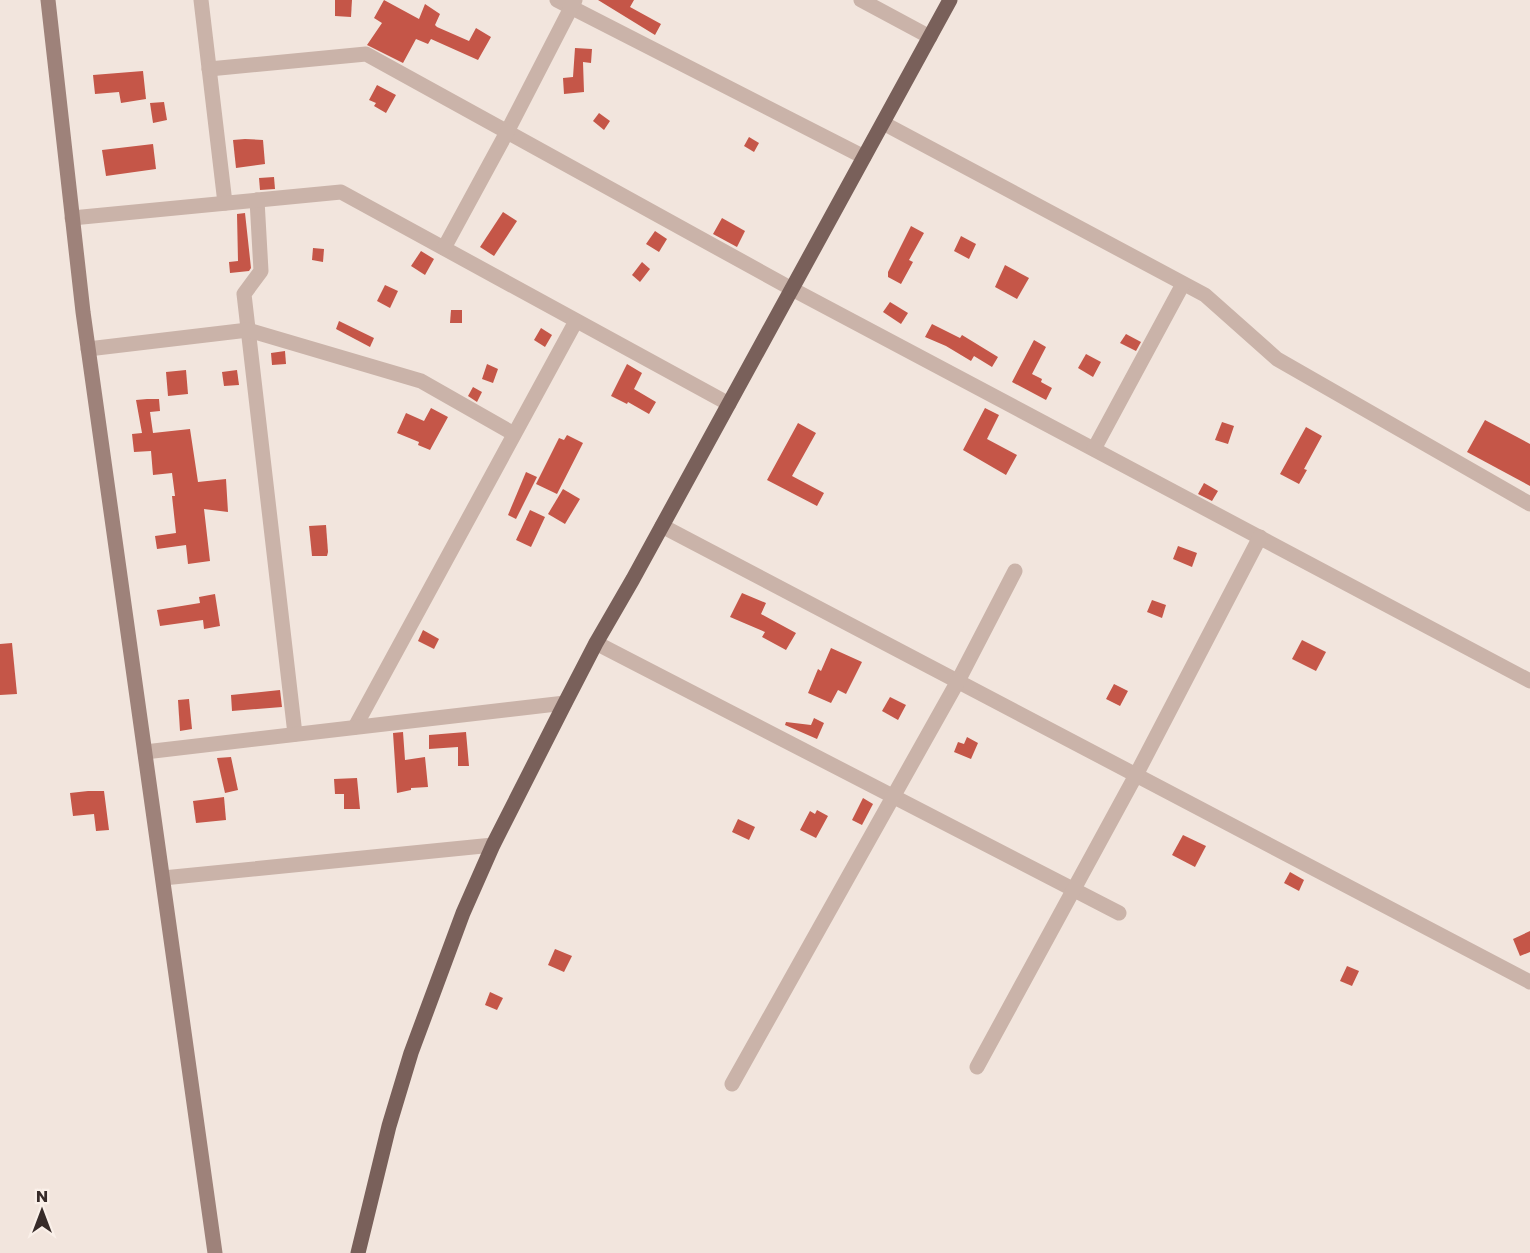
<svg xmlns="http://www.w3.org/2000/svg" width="1530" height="1253" viewBox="0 0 1530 1253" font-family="Poppins,sans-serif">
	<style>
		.building { fill: #c55648 }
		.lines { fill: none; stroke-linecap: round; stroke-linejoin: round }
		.street { stroke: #cab3a9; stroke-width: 15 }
		.secondary { stroke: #9e827a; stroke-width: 15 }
		.primary { stroke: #79605a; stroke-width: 15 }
	</style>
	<rect width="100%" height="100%" fill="#f2e5dd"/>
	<!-- building -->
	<g class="building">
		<path d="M335 0H352L351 17 335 16Z"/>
		<path d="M384 0 419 19 425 4 440 14 435 25 437 27 469 41 476 28 491 37 478 60 431 39 428 44 416 39 403 63 367 45 382 23 374 18Z"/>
		<path d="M598 0H634L630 7 661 24 655 35Z"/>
		<path d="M575 48 592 49 591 63 583 62 584 92 564 94 563 78 573 77Z"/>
		<path d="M143 71 146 99 121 103 119 92 95 94 93 75Z"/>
		<path d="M377 85 396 95 386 113 374 106 376 103 369 100Z"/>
		<path d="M164 102 167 120 153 123 150 103Z"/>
		<path d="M599 113 610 121 604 130 593 121Z"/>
		<path d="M749 137 759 143 754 152 744 146Z"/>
		<path d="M245 139 263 140 265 164 236 168 233 140Z"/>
		<path d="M153 144 156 169 106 176 102 150Z"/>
		<path d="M274 177 275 189 260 190 259 178Z"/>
		<path d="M503 212 517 221 494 256 480 247Z"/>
		<path d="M245 213 251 268 249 271 230 273 229 262 238 261 237 214Z"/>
		<path d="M722 218 745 231 737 247 713 234Z"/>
		<path d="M911 226 924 233 909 260 913 262 901 284 888 277V272Z"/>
		<path d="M655 231 667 239 659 252 646 244Z"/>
		<path d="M961 236 976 244 969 259 954 251Z"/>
		<path d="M313 248 324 249 323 262 312 260Z"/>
		<path d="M421 251 434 259 425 275 411 266Z"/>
		<path d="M642 262 650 269 640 282 632 275Z"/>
		<path d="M1005 265 1029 278 1017 299 995 287Z"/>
		<path d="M385 285 398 291 390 308 377 301Z"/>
		<path d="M890 302 908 313 901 324 883 312Z"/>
		<path d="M451 310H462V323H450Z"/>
		<path d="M339 321 374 338 370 347 336 329Z"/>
		<path d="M932 324 960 338 962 335 998 357 992 367 974 356 971 361 946 346 925 337Z"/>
		<path d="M541 328 552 335 545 347 534 340Z"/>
		<path d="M1126 334 1141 342 1136 351 1120 343Z"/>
		<path d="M1034 340 1046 347 1032 374 1042 379 1041 382 1052 388 1046 400 1012 382Z"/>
		<path d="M285 351 286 364 272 365 271 353Z"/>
		<path d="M1086 354 1101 362 1093 377 1078 368Z"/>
		<path d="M487 364 498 369 493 383 482 379Z"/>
		<path d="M627 364 642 373 634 389 656 402 649 414 628 402 627 404 611 396Z"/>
		<path d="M186 370 188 394 168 396 166 372Z"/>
		<path d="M237 370 239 385 224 386 222 372Z"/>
		<path d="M473 387 482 392 477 402 468 396Z"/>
		<path d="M147 399H159L160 411 150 412 153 433 190 429 198 482 226 479 228 512 204 509 210 561 188 564 186 545 157 549 155 536 176 533 172 496H175L172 473 153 475 151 451 134 452 132 434 142 433 136 400Z"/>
		<path d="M431 408 448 417 430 450 418 445 419 442 397 433 406 413 424 421Z"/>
		<path d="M985 408 999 415 987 439 1017 455 1006 475 963 450Z"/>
		<path d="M1485 420 1530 444V486L1467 452Z"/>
		<path d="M1222 422 1234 426 1228 444 1215 440Z"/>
		<path d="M798 423 816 433 792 476 824 493 817 506 767 480Z"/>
		<path d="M1306 427 1322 436 1304 469 1307 470 1299 484 1280 474Z"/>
		<path d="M567 435 583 443 557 494 536 484 559 438 564 440Z"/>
		<path d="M526 472 537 477 516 519 508 515Z"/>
		<path d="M1204 483 1218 491 1212 501 1198 494Z"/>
		<path d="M563 489 580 499 565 524 548 514Z"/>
		<path d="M530 510 545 517 531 547 516 540Z"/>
		<path d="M326 525 328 552 327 556H312L309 526Z"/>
		<path d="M1178 546 1197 553 1192 567 1173 559Z"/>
		<path d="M742 593 766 603 761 614 796 633 786 650 762 637 765 632 730 617Z"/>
		<path d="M215 594 220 626 204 629 203 620 160 626 157 610 200 603 199 597Z"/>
		<path d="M1152 600 1166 605 1162 618 1147 612Z"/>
		<path d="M423 630 439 639 434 649 418 641Z"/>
		<path d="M1302 640 1326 652 1316 671 1292 659Z"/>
		<path d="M12 643 17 694 0 695V644Z"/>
		<path d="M831 648 862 662 846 694 838 690 831 703 808 693 818 669 821 671Z"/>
		<path d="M1114 684 1128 691 1120 706 1106 699Z"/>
		<path d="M280 690 282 707 232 711 231 695Z"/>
		<path d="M890 697 906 705 898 720 882 711Z"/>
		<path d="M189 699 192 729 180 731 178 700Z"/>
		<path d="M814 718 824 723 817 739 785 725 786 722 811 725Z"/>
		<path d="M403 732 405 760 425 757 428 787 411 788V790L397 793 393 733Z"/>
		<path d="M466 732 469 766H458V747L429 749V735Z"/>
		<path d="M967 737 978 743 971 759 954 752 958 742 964 744Z"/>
		<path d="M231 757 238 790 225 793 217 758Z"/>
		<path d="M357 778 360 809H344V794H335L334 779Z"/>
		<path d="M88 791H104L109 830 96 831 94 814 73 816 70 793Z"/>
		<path d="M224 797 226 820 196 823 193 801Z"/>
		<path d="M863 798 873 804 862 825 852 820Z"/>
		<path d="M817 810 828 816 816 838 800 830 810 811 815 814Z"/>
		<path d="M738 819 755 827 749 840 732 832Z"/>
		<path d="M1183 835 1206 846 1195 867 1172 855Z"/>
		<path d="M1290 872 1304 880 1299 891 1284 883Z"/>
		<path d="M1530 931V952L1520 956 1513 939Z"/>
		<path d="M555 949 572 956 564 972 548 965Z"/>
		<path d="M1347 966 1359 971 1352 986 1340 981Z"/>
		<path d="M490 992 503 998 497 1010 485 1005Z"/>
	</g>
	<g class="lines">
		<!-- street -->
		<g class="street">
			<path d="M201 0 225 203"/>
			<path d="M557 0 864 157"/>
			<path d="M861 0 930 37"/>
			<path d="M209 69 366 54 792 289 1530 681"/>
			<path d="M883 123 1205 295 1277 359 1530 504"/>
			<path d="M257 200 261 271 244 294 295 734"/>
			<path d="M72 218 341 192 729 404"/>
			<path d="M444 248 507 132 575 0"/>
			<path d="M88 349 248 330 421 381 514 434"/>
			<path d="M1094 449 1183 284"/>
			<path d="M662 526 1530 982"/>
			<path d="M596 643 1119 913"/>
			<path d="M355 727 576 321"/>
			<path d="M145 752 565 703"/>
			<path d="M163 878 493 845"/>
			<path d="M977 1067 1136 775 1260 537"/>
			<path d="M732 1084 958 681 1015 571"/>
		</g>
		<!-- secondary -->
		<path class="secondary" d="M48 0 83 312 215 1253"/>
		<!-- primary -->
		<path class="primary" d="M358 1253 389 1126 411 1053 463 913 493 845 565 703 596 643 633 579 950 0"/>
	</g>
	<!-- north arrow -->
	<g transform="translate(42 1211)" stroke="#faf0e9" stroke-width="4.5" paint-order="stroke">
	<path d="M0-4.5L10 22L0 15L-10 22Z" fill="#372b29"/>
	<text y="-9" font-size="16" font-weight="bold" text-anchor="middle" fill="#372b29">N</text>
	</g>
</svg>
